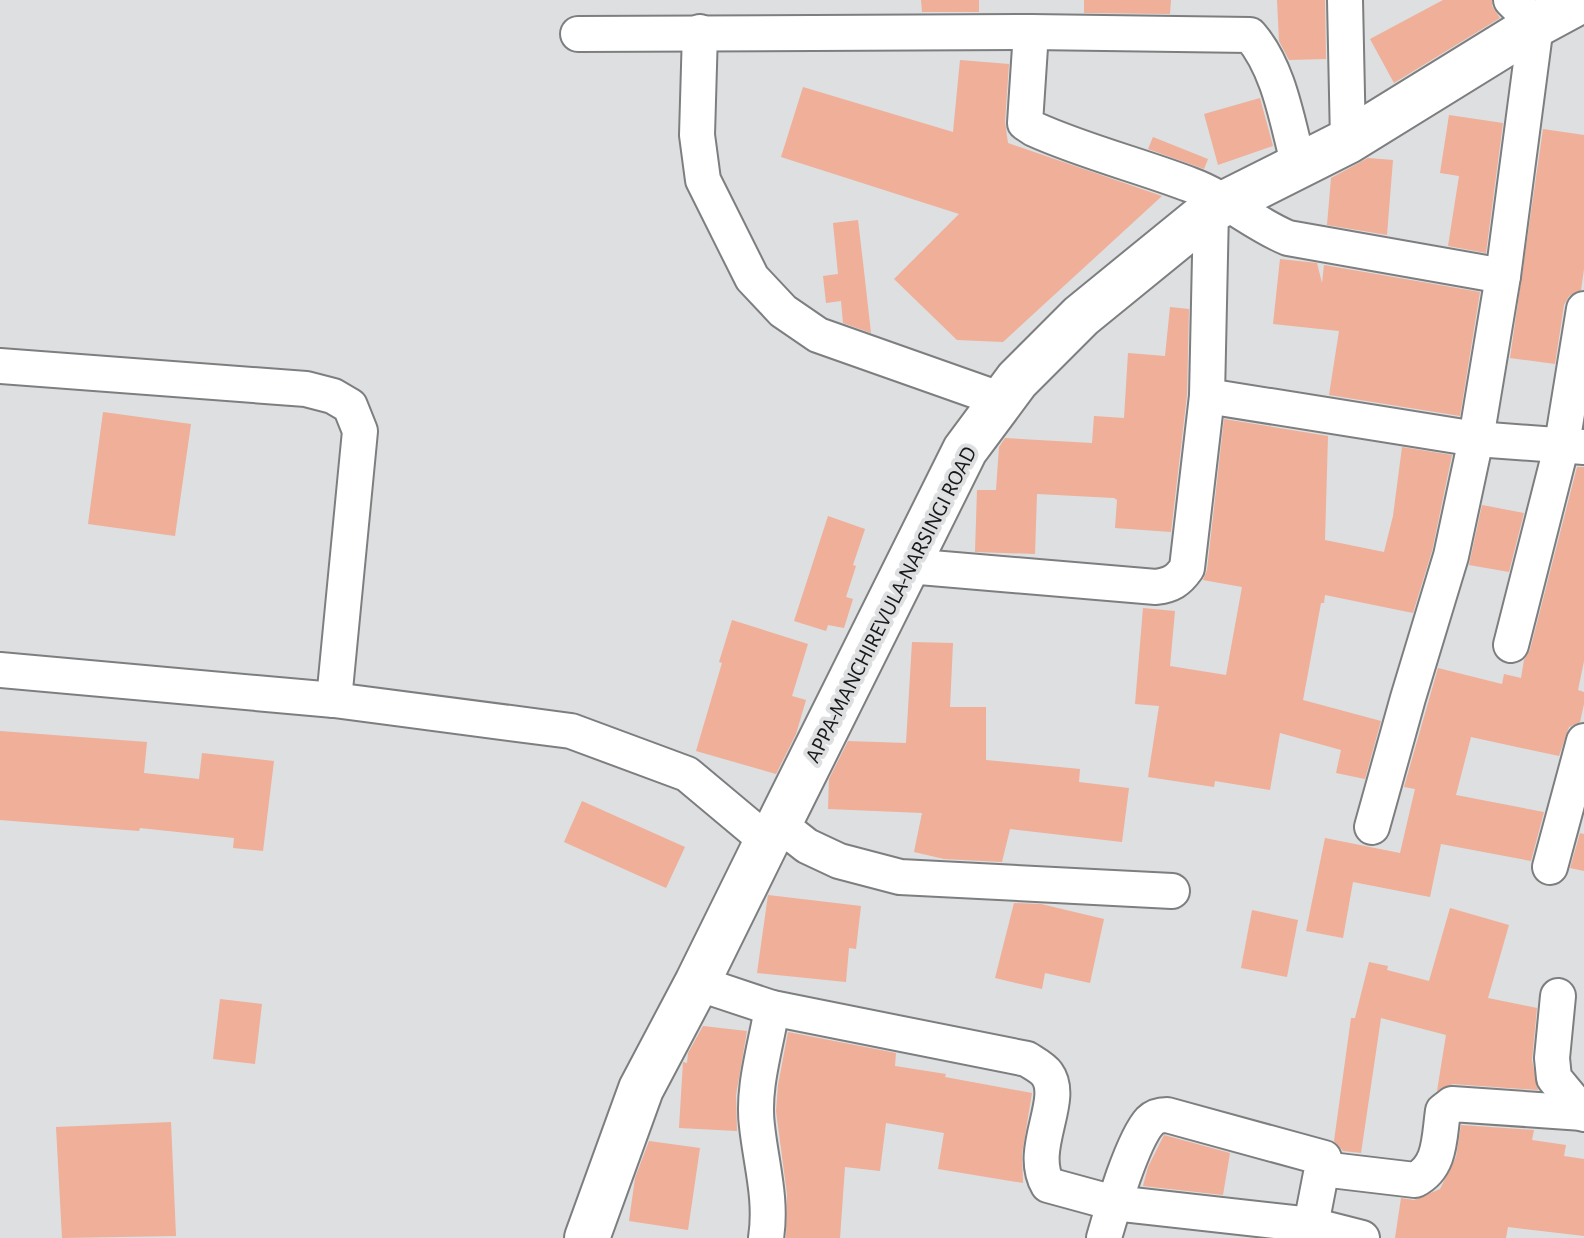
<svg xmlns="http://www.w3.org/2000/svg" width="1584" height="1238" viewBox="0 0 1584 1238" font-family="'Alegreya Sans',sans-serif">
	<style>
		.building { fill: #efaf98 }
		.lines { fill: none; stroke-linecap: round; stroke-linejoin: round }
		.street-casing { stroke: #7c7e80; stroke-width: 38 }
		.secondary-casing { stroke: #7c7e80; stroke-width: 48 }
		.street { stroke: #fff; stroke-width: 34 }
		.secondary { stroke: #fff; stroke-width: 44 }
		.labels { text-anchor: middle; stroke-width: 8; stroke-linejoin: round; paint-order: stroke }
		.street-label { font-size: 22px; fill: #171818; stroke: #dddfe0 }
	</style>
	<rect width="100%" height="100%" fill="#dddfe0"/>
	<!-- building -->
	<g class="building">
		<path d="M921 0H979V12H922Z"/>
		<path d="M1084 0H1171L1170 14 1084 13Z"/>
		<path d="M1277 0H1325L1326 59 1289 60 1279 41Z"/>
		<path d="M1443 0H1492V6L1500 18 1394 83 1370 39Z"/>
		<path d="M960 60 1009 64 1005 122 1008 143 1162 196 1003 342 957 340 894 279 959 214 781 157 803 87 953 132Z"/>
		<path d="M1260 98 1273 146 1218 165 1204 114Z"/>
		<path d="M1449 115 1503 123 1486 253 1448 246 1459 176 1440 173Z"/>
		<path d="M1543 129 1584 135V269L1581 290 1569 296 1564 305 1555 364 1510 358Z"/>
		<path d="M1153 137 1208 159 1204 169 1148 149Z"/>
		<path d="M1368 158 1393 160 1387 235 1327 225 1331 178Z"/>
		<path d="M858 220 864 271 871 333 843 323 841 301 826 303 823 276 838 274 833 223Z"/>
		<path d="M1280 259 1317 263 1322 283 1324 265 1480 292 1460 416 1329 395 1339 331 1273 324Z"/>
		<path d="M1170 307 1189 309 1187 395 1171 532 1115 528 1117 500 1114 498 1037 494 1035 554 975 552 977 490H996L999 447 1005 438 1092 443 1094 416 1124 418 1128 353 1165 356Z"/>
		<path d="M103 412 191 424 175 536 88 524Z"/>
		<path d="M1224 419 1328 436 1325 540 1384 552 1393 516 1402 447 1452 455 1432 551 1413 613 1325 595 1324 603H1321L1303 700 1381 721 1365 779 1336 773 1341 750 1280 733 1270 790 1215 781 1214 787 1148 777 1159 706 1135 704 1143 608 1175 611 1170 666 1226 675 1242 587 1203 580 1207 570Z"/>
		<path d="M1577 467H1584V661L1578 690 1584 692V704L1580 722 1569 727 1559 756 1471 737 1456 795 1544 812 1531 861 1441 844 1430 897 1353 882 1343 938 1306 931 1325 838 1400 853 1415 789 1404 787 1438 668 1502 684 1504 674 1521 678 1524 660 1530 650Z"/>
		<path d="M1482 505 1524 513 1509 572 1469 565Z"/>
		<path d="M828 516 865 529 853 565 856 566 846 597 853 599 844 628 828 625 826 631 794 621Z"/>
		<path d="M732 620 808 644 792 696 806 700 796 734 776 774 696 751 722 663 719 662Z"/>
		<path d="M912 642 953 643 950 707H986V760L1080 769 1079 782 1129 788 1122 842 1010 829 1002 862 944 859 914 852 922 813 828 809 829 779 848 741 906 743Z"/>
		<path d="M0 731 147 742 144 773 199 779 202 753 274 761 263 851 233 848 234 838 140 828 139 831 0 820Z"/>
		<path d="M582 801 685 847 666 888 564 842Z"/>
		<path d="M1580 833 1584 834V871L1570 868Z"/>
		<path d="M768 895 861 906 856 949 849 948 846 982 757 973Z"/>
		<path d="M1014 903 1041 904 1104 919 1090 983 1045 973 1042 989 995 978Z"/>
		<path d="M1450 908 1509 925 1488 998 1537 1008 1532 1060 1538 1090 1453 1084 1437 1091 1446 1035 1381 1018 1361 1153 1343 1151 1334 1141 1351 1018H1355L1369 962 1388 966 1387 970 1429 981Z"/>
		<path d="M1252 910 1298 920 1287 977 1241 968Z"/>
		<path d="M220 999 262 1004 255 1064 213 1059Z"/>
		<path d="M703 1026 747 1031 736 1095 737 1131 679 1128 683 1062 687 1063 688 1053Z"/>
		<path d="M788 1032 896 1053 895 1066 946 1074 945 1077 1032 1093 1022 1154 1023 1183 938 1169 944 1133 886 1123 880 1171 845 1167 840 1238H786L787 1194 776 1111 778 1085Z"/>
		<path d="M171 1122 176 1236 62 1238 56 1127Z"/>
		<path d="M1461 1125 1534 1130 1532 1140 1566 1145 1564 1156 1584 1159V1236L1508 1227 1506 1238H1395L1401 1198 1414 1200 1440 1189 1456 1157Z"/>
		<path d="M1164 1135 1230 1153 1223 1195 1143 1186 1148 1167Z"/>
		<path d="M649 1141 700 1148 688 1230 629 1221 635 1178Z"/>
	</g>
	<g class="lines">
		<defs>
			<g id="street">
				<path d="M1345 0 1348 141"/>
				<path d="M700 32 697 135 703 180 752 278 783 311 818 335 1002 400"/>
				<path d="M1031 32 1025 123 1034 129C1085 152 1139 165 1191 185 1226 198 1254 224 1288 238L1503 276"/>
				<path d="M578 34 1031 32 1250 35C1280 70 1287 122 1299 166"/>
				<path d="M0 366 306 389 333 396 350 406 360 431 334 700"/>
				<path d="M1207 396 1476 439 1584 447"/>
				<path d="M908 566 1156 587C1171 585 1178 581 1187 568L1207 396 1211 210"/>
				<path d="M1511 645 1562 444 1584 309"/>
				<path d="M0 670 334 700 571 731 687 774 767 841"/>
				<path d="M779 824 807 846 839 861 900 877 1172 891"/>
				<path d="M1372 827 1408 698 1451 556 1476 439 1503 276 1536 25 1511 0"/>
				<path d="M1550 867 1584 741"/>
				<path d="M697 983 772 1008 1027 1059C1033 1063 1043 1068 1047 1074 1066 1100 1027 1149 1048 1185L1114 1203 1311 1225 1362 1238"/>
				<path d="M1558 996 1552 1058 1554 1078 1584 1114"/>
				<path d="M1322 1169 1415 1180C1441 1167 1439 1138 1443 1111L1452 1104 1583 1113"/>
				<path d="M766 1238C772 1199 761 1164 757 1126 752 1088 766 1046 772 1008"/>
				<path d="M1104 1238C1111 1212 1133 1139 1150 1121 1155 1116 1161 1115 1167 1115L1324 1158 1311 1225"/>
			</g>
			<path id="secondary" d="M587 1238 641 1089 697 983 767 841 779 824 965 450 1017 380 1081 316 1211 210 1348 141 1536 25 1582 0"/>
		</defs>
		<!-- street casing -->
		<use href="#street" class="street-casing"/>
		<!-- secondary casing -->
		<use href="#secondary" class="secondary-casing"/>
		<!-- street -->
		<use href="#street" class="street"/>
		<!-- secondary -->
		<use href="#secondary" class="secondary"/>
	</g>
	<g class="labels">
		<!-- street labels -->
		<g class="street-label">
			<text transform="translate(890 604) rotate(-63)" y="8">APPA-MANCHIREVULA-NARSINGI ROAD</text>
		</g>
	</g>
</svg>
